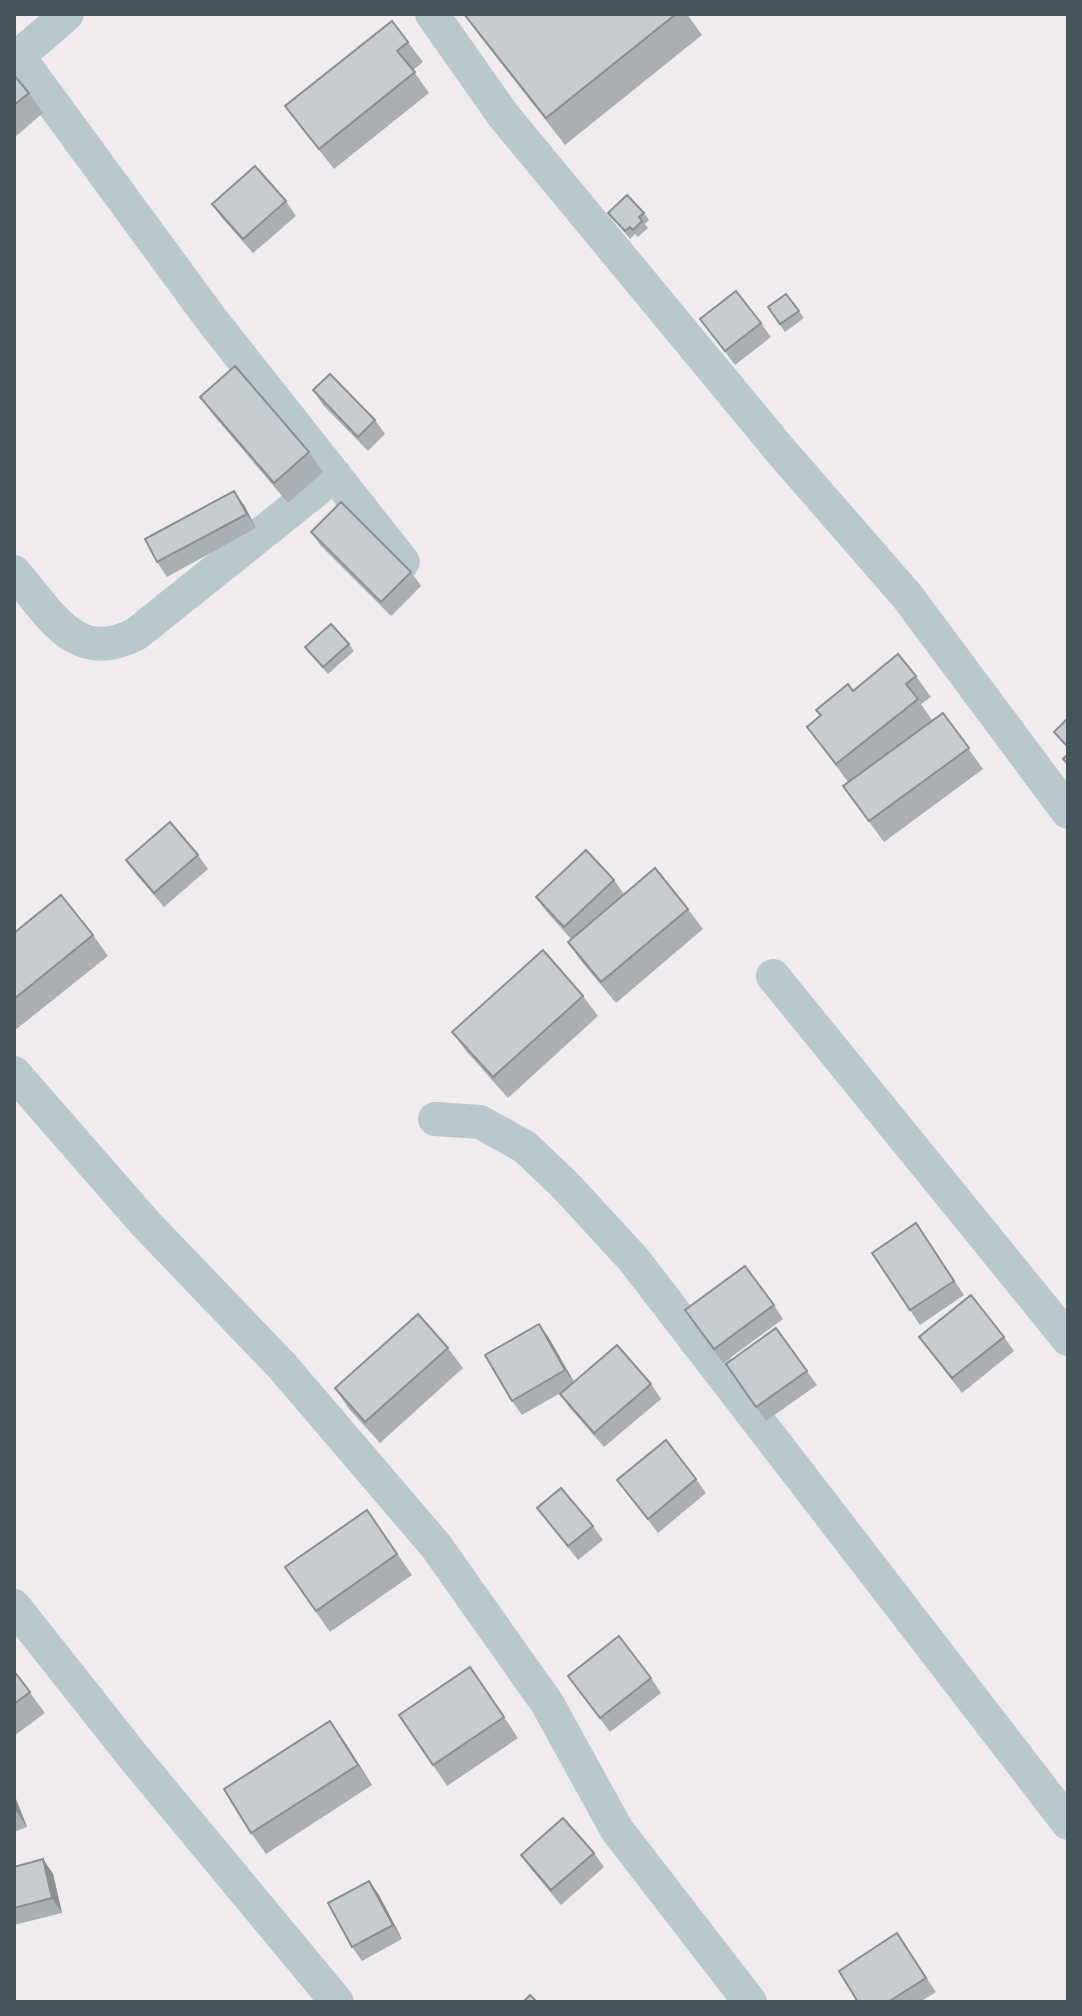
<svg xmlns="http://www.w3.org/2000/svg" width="1082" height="2016" viewBox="0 0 1082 2016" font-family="Ubuntu,sans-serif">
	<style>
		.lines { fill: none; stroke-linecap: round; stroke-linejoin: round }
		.street { stroke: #b9c8cd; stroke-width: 34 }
		.wall { fill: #aaafb3 }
		.shaded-wall { fill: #8b8f92 }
		.building { fill: #c6ccd0; stroke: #8b8f92; stroke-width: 2 }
	</style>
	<rect width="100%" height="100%" fill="#f0eced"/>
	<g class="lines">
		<!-- street -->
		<g class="street">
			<path d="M432 14 503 115 780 450 907 596 1068 812"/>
			<path d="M18 56 211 319 403 562"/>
			<path d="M14 60 67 14"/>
			<path d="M14 572C50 613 75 666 136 634L335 475"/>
			<path d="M773 976 1068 1339"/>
			<path d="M14 1073 145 1223 283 1367 436 1546 547 1703 617 1830 750 2002"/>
			<path d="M435 1119 480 1122 525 1147 566 1186 634 1260 1068 1823"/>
			<path d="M14 1606 132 1755 337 2002"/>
		</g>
	</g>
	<!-- wall -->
	<g class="wall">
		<path d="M464 14H687L702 35 565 145 479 35Z"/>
		<path d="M408 42 423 62 413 70 429 93 334 169 300 126 285 106Z"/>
		<path d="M14 75 29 93 43 113 14 138Z"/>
		<path d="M286 201 296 216 253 253 222 218 212 204Z"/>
		<path d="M608 213H644L649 220 645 224 648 228 638 237 635 234 630 239Z"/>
		<path d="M786 294 804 318 785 332 768 307Z"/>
		<path d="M700 319 761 323 771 337 735 365Z"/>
		<path d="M313 390 375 420 385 434 368 451 323 405Z"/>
		<path d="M200 397 309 452 323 472 288 503 215 417Z"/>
		<path d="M244 505 256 528 167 577 157 562Z"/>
		<path d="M311 532 411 572 421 586 391 616 321 546Z"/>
		<path d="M349 644 354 651 328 674 305 647Z"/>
		<path d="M916 676 931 697 921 704 932 720 943 713 983 769 884 842 843 786 848 782 807 727 820 716 816 710 853 691Z"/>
		<path d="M198 855 208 869 164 907 136 874 126 860Z"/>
		<path d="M614 880 624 894 688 909 703 929 616 1003 582 962 568 942 571 939 546 911 536 897Z"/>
		<path d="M14 933 93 935 108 956 14 1031Z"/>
		<path d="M583 996 598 1016 508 1098 467 1052 452 1032Z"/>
		<path d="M916 1223 964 1295 920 1325 872 1253Z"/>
		<path d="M774 1305 783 1319 723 1363 685 1310Z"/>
		<path d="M539 1324 549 1338 574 1382 651 1384 661 1399 604 1447 570 1408 560 1394 564 1391 522 1415 512 1401Z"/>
		<path d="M919 1337H1004L1014 1351 962 1393Z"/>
		<path d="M448 1348 463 1368 380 1443 349 1409 335 1388Z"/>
		<path d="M726 1364 807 1371 817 1385 766 1421Z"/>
		<path d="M696 1479 706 1493 658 1533 617 1480Z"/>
		<path d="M537 1508 593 1526 603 1540 578 1560Z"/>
		<path d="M367 1510 412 1575 330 1632 285 1567Z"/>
		<path d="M14 1671 45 1713 14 1736Z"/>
		<path d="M568 1676 651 1678 661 1693 610 1732Z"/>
		<path d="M484 1687 518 1738 447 1786 433 1765Z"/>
		<path d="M344 1741 372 1785 266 1854 251 1833Z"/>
		<path d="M14 1794 27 1827 14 1832Z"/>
		<path d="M594 1853 604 1867 561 1905 531 1869 521 1855Z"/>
		<path d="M43 1859 53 1874 62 1913 14 1925V1867Z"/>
		<path d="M369 1881 379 1895 402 1939 362 1961 352 1947Z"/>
		<path d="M907 1948 936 1992 920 2002H858Z"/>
	</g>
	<!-- shaded-wall -->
	<g class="shaded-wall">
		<path d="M234 491 244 505 256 528 247 514Z"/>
		<path d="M539 1324 549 1338 575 1384 565 1370Z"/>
		<path d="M330 1721 344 1741 372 1785 358 1765Z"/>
		<path d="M14 1794 27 1827 14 1808Z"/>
		<path d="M43 1859 53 1874 62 1913 52 1898Z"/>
		<path d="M369 1881 379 1895 402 1939 393 1925Z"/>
	</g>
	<!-- building -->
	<g class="building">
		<path d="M464 14H676L546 118Z"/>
		<path d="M392 21 408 42 397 51 415 72 319 149 285 106Z"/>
		<path d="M14 75 29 93 14 105Z"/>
		<path d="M255 166 286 201 243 239 212 204Z"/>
		<path d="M627 195 644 213 639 217 642 221 633 230 630 227 625 231 608 213Z"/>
		<path d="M736 291 761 323 725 351 700 319Z"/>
		<path d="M786 294 799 311 780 324 768 307Z"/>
		<path d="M235 366 309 452 274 483 200 397Z"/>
		<path d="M330 374 375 420 358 437 313 390Z"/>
		<path d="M234 491 247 514 157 562 145 539Z"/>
		<path d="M341 502 411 572 381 602 311 532Z"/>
		<path d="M331 624 349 644 323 667 305 647Z"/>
		<path d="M898 654 916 676 906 684 918 699 836 764 807 727 821 715 816 710 848 684 853 691Z"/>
		<path d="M943 713 969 748 869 821 843 786Z"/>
		<path d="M1068 718V743L1066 745 1054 732Z"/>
		<path d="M1068 754V764L1063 759Z"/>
		<path d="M170 822 198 855 154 893 126 860Z"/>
		<path d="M586 850 614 880 564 927 536 897Z"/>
		<path d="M655 868 688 909 601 982 568 942Z"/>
		<path d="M61 895 93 935 14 999V933Z"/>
		<path d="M543 950 583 996 493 1077 452 1032Z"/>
		<path d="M916 1223 954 1281 910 1310 872 1253Z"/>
		<path d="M745 1266 774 1305 714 1349 685 1310Z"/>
		<path d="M971 1295 1004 1337 952 1378 919 1337Z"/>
		<path d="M418 1314 448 1348 365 1422 335 1388Z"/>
		<path d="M539 1324 565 1370 512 1401 485 1355Z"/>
		<path d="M776 1328 807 1371 756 1407 726 1364Z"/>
		<path d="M617 1345 651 1384 594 1433 560 1394Z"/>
		<path d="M666 1440 696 1479 648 1519 617 1480Z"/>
		<path d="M561 1488 593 1526 568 1546 537 1508Z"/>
		<path d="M367 1510 397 1554 316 1611 285 1567Z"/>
		<path d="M619 1636 651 1678 600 1718 568 1676Z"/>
		<path d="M470 1667 504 1717 433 1765 399 1715Z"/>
		<path d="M14 1671 30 1692 14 1704Z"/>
		<path d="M330 1721 358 1765 251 1833 224 1789Z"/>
		<path d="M563 1818 594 1853 551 1890 521 1855Z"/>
		<path d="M43 1859 52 1898 14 1908V1867Z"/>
		<path d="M369 1881 393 1925 352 1947 328 1903Z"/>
		<path d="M897 1933 926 1978 888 2002H858L839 1971Z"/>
		<path d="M530 1995 537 2002H523Z"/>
	</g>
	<!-- border -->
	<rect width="1082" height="2016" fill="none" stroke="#44555b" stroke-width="32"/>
</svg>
